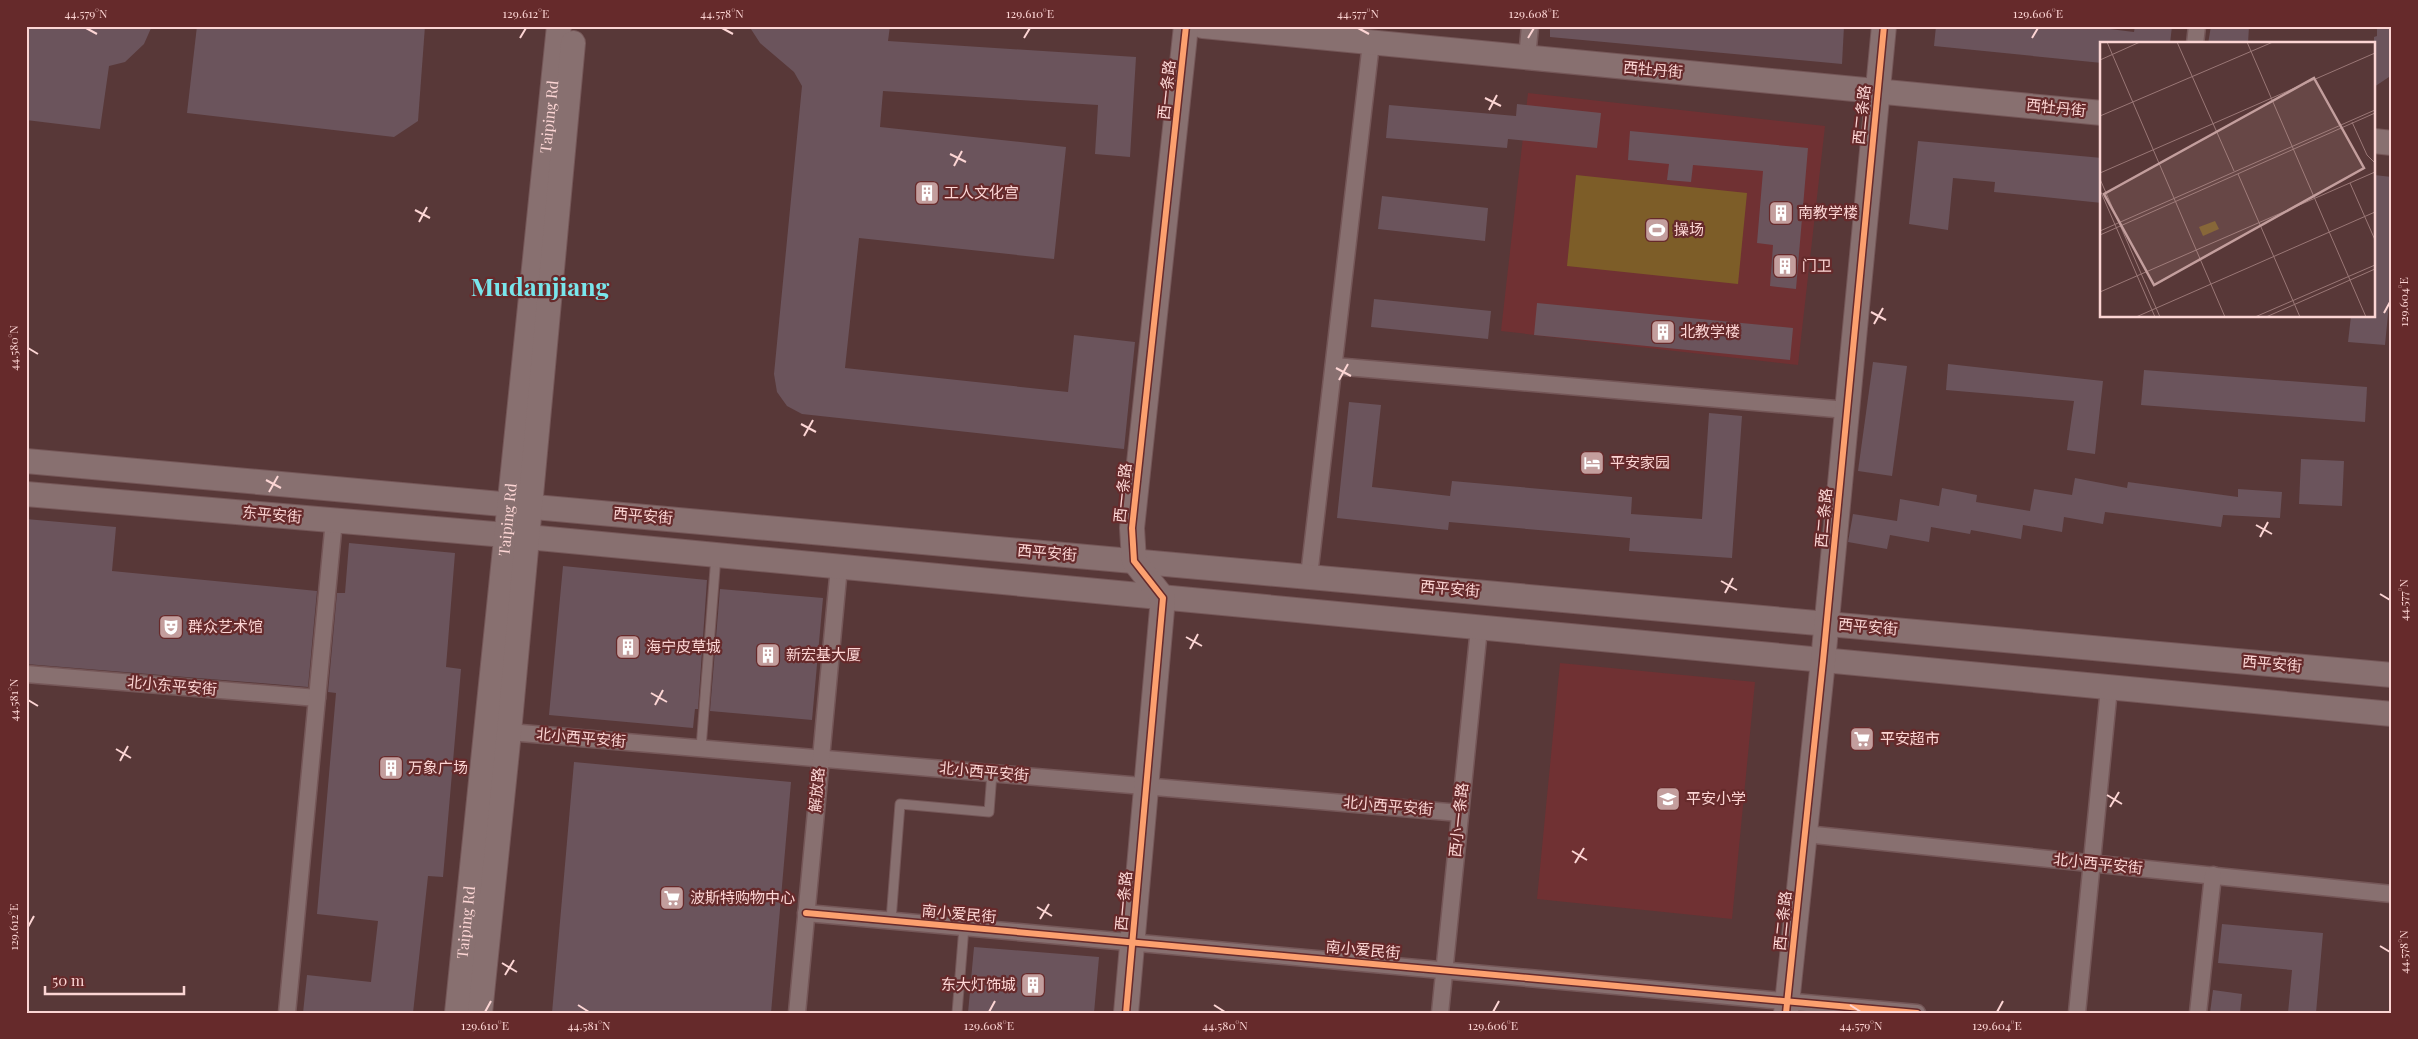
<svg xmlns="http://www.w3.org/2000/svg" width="2418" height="1039" viewBox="0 0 2418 1039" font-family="'Playfair Display','Noto Sans SC',serif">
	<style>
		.built { fill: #703133 }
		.pitch { fill: #7d5d28 }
		.building { fill: #6b545c }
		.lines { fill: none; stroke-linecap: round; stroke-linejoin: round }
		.lane-casing { stroke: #755758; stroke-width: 11 }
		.street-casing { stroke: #755758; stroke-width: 19 }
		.secondary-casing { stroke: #755758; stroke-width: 26 }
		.lane { stroke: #887070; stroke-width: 9 }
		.street { stroke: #887070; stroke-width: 16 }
		.secondary { stroke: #887070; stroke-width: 24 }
		.cycleway-casing { stroke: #662a2b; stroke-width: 9 }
		.cycleway { stroke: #fca06f; stroke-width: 6 }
		.ticks { fill: none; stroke: #fcd5d4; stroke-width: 2 }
		.labels { text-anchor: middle; stroke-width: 4.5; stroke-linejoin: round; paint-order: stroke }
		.street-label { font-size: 15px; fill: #fcd5d4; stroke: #662a2b }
		.poi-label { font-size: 15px; fill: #fcd5d4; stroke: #662a2b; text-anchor: start }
		.town-label { font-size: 25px; font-weight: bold; fill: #79e5eb; stroke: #662a2b }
		.inset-road { fill: none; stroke: #9a7776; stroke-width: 1 }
		.view { fill: #c39e9d; fill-opacity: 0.15; stroke: #c39e9d; stroke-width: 2.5 }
		.inset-edge { fill: none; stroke: #fcd5d4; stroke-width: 2.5 }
		.neatline { fill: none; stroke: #fcd5d4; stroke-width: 2 }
		.ticks-label { font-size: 12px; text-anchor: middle; fill: #fcd5d4 }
	</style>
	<rect width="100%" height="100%" fill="#583838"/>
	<!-- built -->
	<g class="built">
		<path d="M1528 93 1825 126 1798 365 1501 331Z"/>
		<path d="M1560 663 1755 682 1732 919 1537 899Z"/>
	</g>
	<!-- pitch -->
	<path class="pitch" d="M1576 175 1747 193 1738 284 1567 266Z"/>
	<!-- building -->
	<g class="building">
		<path d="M26 26H152L144 44 125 62 109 66 100 129 26 120Z"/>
		<path d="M197 26H425L418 121 394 137 187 113Z"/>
		<path d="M749 26H890L888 41 1136 57 1130 157 1095 154 1098 105 883 91 880 127 1066 147 1054 259 859 238 845 368 1068 392 1074 335 1135 342 1124 449 802 414 787 406 777 392 774 374 802 86 794 72 760 43Z"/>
		<path d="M1550 26H1844L1842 64 1550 37Z"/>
		<path d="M1936 26H2086L2134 32 2135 26H2172L2170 44H2102V63L1934 46Z"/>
		<path d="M2211 26H2249L2248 44H2208Z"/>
		<path d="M2377 26H2392V75L2374 87V37L2377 36Z"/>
		<path d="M1517 104 1601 113 1597 148 1508 139 1507 148 1386 138 1389 105 1516 116Z"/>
		<path d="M1630 131 1808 148 1796 289 1770 286 1773 245 1757 243 1763 171 1693 165 1691 182 1667 180 1669 164 1628 160Z"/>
		<path d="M1918 141 2102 158V203L1994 192 1995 182 1953 178 1948 230 1909 224Z"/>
		<path d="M2374 175 2392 177V273L2385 345 2348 342 2351 316H2374Z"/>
		<path d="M1382 196 1488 208 1485 241 1378 229Z"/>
		<path d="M1374 299 1491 311 1488 339 1371 327Z"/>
		<path d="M1537 303 1793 328 1790 360 1534 335Z"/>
		<path d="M1873 362 1907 366 1892 476 1858 471Z"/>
		<path d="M1948 364 2103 381 2095 454 2067 450 2074 401 1946 390Z"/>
		<path d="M2144 370 2367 387 2365 422 2141 405Z"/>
		<path d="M1349 402 1381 405 1372 487 1450 496 1452 481 1632 497 1631 514 1702 519 1709 413 1742 416 1732 558 1629 551 1630 538 1449 522 1448 530 1337 518Z"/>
		<path d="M2301 459 2344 461 2342 506 2299 504Z"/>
		<path d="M2075 478 2127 488 2128 482 2238 497V489L2282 492 2280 518 2223 515 2221 527 2105 512 2103 524 2064 517 2062 532 2023 525 2021 539 1971 530 1970 534 1931 527 1929 542 1890 535 1887 549 1848 542 1853 514 1897 521 1900 499 1939 506 1942 488 1977 495 1976 502 2030 511 2034 489 2072 495Z"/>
		<path d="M26 519 116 527 112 571 317 591 308 687 26 664Z"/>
		<path d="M349 543 455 553 446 667 461 669 443 877 428 876 413 1013H303L307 975 371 982 378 921 317 914 336 693 328 692 337 593H345Z"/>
		<path d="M563 566 707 580 698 709H695L693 728 549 715Z"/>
		<path d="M720 589 823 598 812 720 710 711Z"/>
		<path d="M574 762 791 782 771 1013H552Z"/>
		<path d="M2222 924 2323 933 2316 1013H2288L2292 970 2218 963Z"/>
		<path d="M974 947 1099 957 1094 1013H968Z"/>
		<path d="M2213 990 2242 994 2240 1013H2210Z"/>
	</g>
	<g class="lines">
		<defs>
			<g id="lane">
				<path d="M701 748 716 556"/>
				<path d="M891 920 900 804 989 812 992 773"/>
				<path d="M957 1013 964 927"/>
			</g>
			<g id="street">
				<path d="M2195 44 2197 26"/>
				<path d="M1527 58 1530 26"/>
				<path d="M1334 366 1847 410"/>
				<path d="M1309 576 1371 43"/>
				<path d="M26 674 317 698"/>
				<path d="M509 732 1460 813"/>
				<path d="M1805 834 2392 894"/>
				<path d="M806 913 1917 1013"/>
				<path d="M287 1013 334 520"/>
				<path d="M797 1013 839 567"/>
				<path d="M1440 1013 1479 628"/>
				<path d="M2077 1013 2109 688"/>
				<path d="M2198 1013 2213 875"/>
			</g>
			<g id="secondary">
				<path d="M1203 26 2102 113"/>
				<path d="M2374 141 2392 143"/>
				<path d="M26 461 2392 675"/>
				<path d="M26 494 517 536 2392 714"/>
				<path id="s1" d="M457 1013 559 26"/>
				<path d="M480 1013 509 732 573 43"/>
				<path d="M1126 1013 1163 598 1134 561 1132 528 1186 26"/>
				<path d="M1786 1013 1823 661 1884 26"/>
			</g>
		</defs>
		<!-- lane casing -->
		<use href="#lane" class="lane-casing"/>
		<!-- street casing -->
		<use href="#street" class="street-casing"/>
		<!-- secondary casing -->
		<use href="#secondary" class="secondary-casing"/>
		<!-- lane -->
		<use href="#lane" class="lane"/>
		<!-- street -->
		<use href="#street" class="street"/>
		<!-- secondary -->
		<use href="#secondary" class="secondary"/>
		<defs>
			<g id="cycleway">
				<path d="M806 913 1917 1013"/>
				<path d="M1126 1013 1163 598 1134 561 1132 528 1186 26"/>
				<path d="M1786 1013 1823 661 1884 26"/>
			</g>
		</defs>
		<!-- cycleway casing -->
		<use href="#cycleway" class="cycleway-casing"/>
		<!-- cycleway -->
		<use href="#cycleway" class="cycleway"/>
	</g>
	<!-- ticks -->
	<path class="ticks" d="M86 28 97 34M722 28 733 34M1358 28 1369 34M520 38 526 28M1024 38 1030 28M1528 38 1534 28M2032 38 2038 28M1485 98 1501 106M1489 110 1497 95M950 154 966 162M954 166 962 151M415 210 430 218M419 222 427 207M1871 312 1886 320M2384 313 2390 302M1874 324 1883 308M28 348 38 354M1336 368 1351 376M1339 380 1348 364M801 424 816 432M804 436 813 420M266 480 281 488M269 492 278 476M2256 525 2272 534M2260 537 2268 522M1721 581 1737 590M1725 593 1733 578M2380 594 2390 600M1186 637 1202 646M1190 649 1198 634M651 693 667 702M28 700 38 706M655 705 663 690M116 749 131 758M120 761 128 746M2107 795 2122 804M2110 807 2119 792M1572 851 1587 860M1575 863 1584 848M1037 907 1052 916M1040 919 1049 904M28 927 34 916M2380 946 2390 952M502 963 517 972M505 975 514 960M578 1005 589 1012M1214 1005 1225 1012M1850 1005 1861 1012M485 1012 491 1001M989 1012 995 1001M1493 1012 1499 1001M1997 1012 2003 1001"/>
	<!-- icons -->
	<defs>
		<symbol id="building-square" viewBox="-11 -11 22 22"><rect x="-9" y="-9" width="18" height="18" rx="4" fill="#c39e9d" stroke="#662a2b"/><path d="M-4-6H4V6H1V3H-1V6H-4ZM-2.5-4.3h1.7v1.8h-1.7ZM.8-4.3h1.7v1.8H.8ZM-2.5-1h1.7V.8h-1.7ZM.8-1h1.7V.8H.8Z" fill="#fff"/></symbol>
		<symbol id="stadium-square" viewBox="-11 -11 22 22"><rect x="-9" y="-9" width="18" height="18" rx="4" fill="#c39e9d" stroke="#662a2b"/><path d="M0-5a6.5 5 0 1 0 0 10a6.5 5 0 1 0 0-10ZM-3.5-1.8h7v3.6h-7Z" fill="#fff"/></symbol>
		<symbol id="hotel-square" viewBox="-11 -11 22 22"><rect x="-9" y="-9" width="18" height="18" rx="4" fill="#c39e9d" stroke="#662a2b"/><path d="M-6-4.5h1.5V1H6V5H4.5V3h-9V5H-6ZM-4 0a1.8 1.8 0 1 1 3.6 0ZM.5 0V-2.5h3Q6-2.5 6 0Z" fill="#fff"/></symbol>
		<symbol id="theatre-square" viewBox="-11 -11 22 22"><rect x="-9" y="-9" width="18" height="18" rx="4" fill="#c39e9d" stroke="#662a2b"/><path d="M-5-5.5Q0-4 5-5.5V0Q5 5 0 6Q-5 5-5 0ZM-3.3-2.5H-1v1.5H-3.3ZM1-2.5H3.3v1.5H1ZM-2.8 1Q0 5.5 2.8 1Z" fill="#fff"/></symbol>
		<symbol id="supermarket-square" viewBox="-11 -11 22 22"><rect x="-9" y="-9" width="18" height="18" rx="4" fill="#c39e9d" stroke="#662a2b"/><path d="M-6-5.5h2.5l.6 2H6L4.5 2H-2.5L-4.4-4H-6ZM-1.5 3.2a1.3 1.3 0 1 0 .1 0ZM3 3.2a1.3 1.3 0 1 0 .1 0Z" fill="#fff"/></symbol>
		<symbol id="school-square" viewBox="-11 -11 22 22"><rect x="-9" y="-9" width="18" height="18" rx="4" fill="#c39e9d" stroke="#662a2b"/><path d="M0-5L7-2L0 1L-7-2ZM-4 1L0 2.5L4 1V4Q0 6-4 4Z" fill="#fff"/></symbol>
	</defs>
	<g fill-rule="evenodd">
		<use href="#building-square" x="913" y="179" width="28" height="28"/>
		<use href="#building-square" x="1767" y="199" width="28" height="28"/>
		<use href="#stadium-square" x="1643" y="216" width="28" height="28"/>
		<use href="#building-square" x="1771" y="252" width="28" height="28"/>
		<use href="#building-square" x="1649" y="318" width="28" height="28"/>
		<use href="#hotel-square" x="1578" y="449" width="28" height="28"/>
		<use href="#theatre-square" x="157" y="613" width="28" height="28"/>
		<use href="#building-square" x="614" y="633" width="28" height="28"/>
		<use href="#building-square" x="754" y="641" width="28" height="28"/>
		<use href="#supermarket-square" x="1848" y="725" width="28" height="28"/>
		<use href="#building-square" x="377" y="754" width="28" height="28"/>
		<use href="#school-square" x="1654" y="785" width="28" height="28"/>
		<use href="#supermarket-square" x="658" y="884" width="28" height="28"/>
		<use href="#building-square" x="1019" y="971" width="28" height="28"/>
	</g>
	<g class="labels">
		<!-- street labels -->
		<g class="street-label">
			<text transform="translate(1653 70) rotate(5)" y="5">西牡丹街</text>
			<text transform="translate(1167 90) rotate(-84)" y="5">西一条路</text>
			<text transform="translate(2056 108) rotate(6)" y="5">西牡丹街</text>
			<text transform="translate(1862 115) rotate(-84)" y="5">西二条路</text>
			<text dy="5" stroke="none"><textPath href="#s1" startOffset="901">Taiping Rd</textPath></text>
			<text transform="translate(1123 493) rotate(-84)" y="5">西一条路</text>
			<text transform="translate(272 515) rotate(5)" y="5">东平安街</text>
			<text transform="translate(643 516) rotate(5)" y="5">西平安街</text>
			<text transform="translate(1824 518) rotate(-85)" y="5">西二条路</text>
			<text dy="5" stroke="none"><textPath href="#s1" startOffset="496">Taiping Rd</textPath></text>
			<text transform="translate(1047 553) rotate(5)" y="5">西平安街</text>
			<text transform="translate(1450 589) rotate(5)" y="5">西平安街</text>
			<text transform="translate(1868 627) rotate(5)" y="5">西平安街</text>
			<text transform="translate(2272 664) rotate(5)" y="5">西平安街</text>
			<text transform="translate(172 686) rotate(5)" y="5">北小东平安街</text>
			<text transform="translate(581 738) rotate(5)" y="5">北小西平安街</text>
			<text transform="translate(984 772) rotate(5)" y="5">北小西平安街</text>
			<text transform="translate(817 790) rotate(-85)" y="5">解放路</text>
			<text transform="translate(1388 806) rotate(5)" y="5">北小西平安街</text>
			<text transform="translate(1459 820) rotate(-84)" y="5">西小一条路</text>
			<text transform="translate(2098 864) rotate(6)" y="5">北小西平安街</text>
			<text transform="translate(1124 901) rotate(-85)" y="5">西一条路</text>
			<text transform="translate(959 914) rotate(5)" y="5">南小爱民街</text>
			<text transform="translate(1783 921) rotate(-84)" y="5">西二条路</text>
			<text dy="5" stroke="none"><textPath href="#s1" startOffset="91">Taiping Rd</textPath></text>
			<text transform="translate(1363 950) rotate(5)" y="5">南小爱民街</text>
		</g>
		<!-- poi labels -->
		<g class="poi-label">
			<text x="944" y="198">工人文化宫</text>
			<text x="1798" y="218">南教学楼</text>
			<text x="1674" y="235">操场</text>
			<text x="1802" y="271">门卫</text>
			<text x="1680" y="337">北教学楼</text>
			<text x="1610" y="468">平安家园</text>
			<text x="188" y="632">群众艺术馆</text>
			<text x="646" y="652">海宁皮草城</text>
			<text x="786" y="660">新宏基大厦</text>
			<text x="1880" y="744">平安超市</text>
			<text x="408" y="773">万象广场</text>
			<text x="1686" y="804">平安小学</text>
			<text x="690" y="903">波斯特购物中心</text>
			<text x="1016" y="990" text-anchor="end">东大灯饰城</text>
		</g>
		<!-- town labels -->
		<g class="town-label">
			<text x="540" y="296">Mudanjiang</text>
		</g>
	</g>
	<!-- overview -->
	<g transform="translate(2100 42)">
		<rect width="275" height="275" fill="#583838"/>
		<path d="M115 179 119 187 103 194 99 185Z" fill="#7d5d28"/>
		<path class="inset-road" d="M7 0 125 275M77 0 134 129M147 0 266 275M0 18 40 0M0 74 173 0M252 80 267 113 275 121M0 131 275 11M138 132 200 275M0 137 60 275M250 141 275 198M0 148 55 275M0 189 275 68M0 193 275 71M0 250 275 130M36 275 275 170M155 275 275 223M166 275 275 227"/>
		<path class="view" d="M214 36 264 126 54 243 4 152Z"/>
		<rect width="275" height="275" class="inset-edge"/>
	</g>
	<!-- border -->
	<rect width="2418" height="1039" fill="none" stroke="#662a2b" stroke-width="55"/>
	<!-- scale -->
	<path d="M45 986v8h139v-8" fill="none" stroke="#fcd5d4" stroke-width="2.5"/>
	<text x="52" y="986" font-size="15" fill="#fcd5d4" stroke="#662a2b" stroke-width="4" paint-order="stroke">50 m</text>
	<rect x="28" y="28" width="2362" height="984" class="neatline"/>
	<g class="ticks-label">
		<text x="86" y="18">44.579°N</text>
		<text x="526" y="18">129.612°E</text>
		<text x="722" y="18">44.578°N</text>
		<text x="1030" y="18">129.610°E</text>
		<text x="1358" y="18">44.577°N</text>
		<text x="1534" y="18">129.608°E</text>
		<text x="2038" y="18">129.606°E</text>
		<text transform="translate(2404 302) rotate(-90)" y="4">129.604°E</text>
		<text transform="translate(14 348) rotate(-90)" y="4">44.580°N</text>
		<text transform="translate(2404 600) rotate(-90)" y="4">44.577°N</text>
		<text transform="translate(14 700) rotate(-90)" y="4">44.581°N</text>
		<text transform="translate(14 927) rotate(-90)" y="4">129.612°E</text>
		<text transform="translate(2404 952) rotate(-90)" y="4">44.578°N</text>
		<text x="485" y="1030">129.610°E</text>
		<text x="589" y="1030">44.581°N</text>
		<text x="989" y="1030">129.608°E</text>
		<text x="1225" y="1030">44.580°N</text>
		<text x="1493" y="1030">129.606°E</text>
		<text x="1861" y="1030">44.579°N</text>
		<text x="1997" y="1030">129.604°E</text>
	</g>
</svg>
